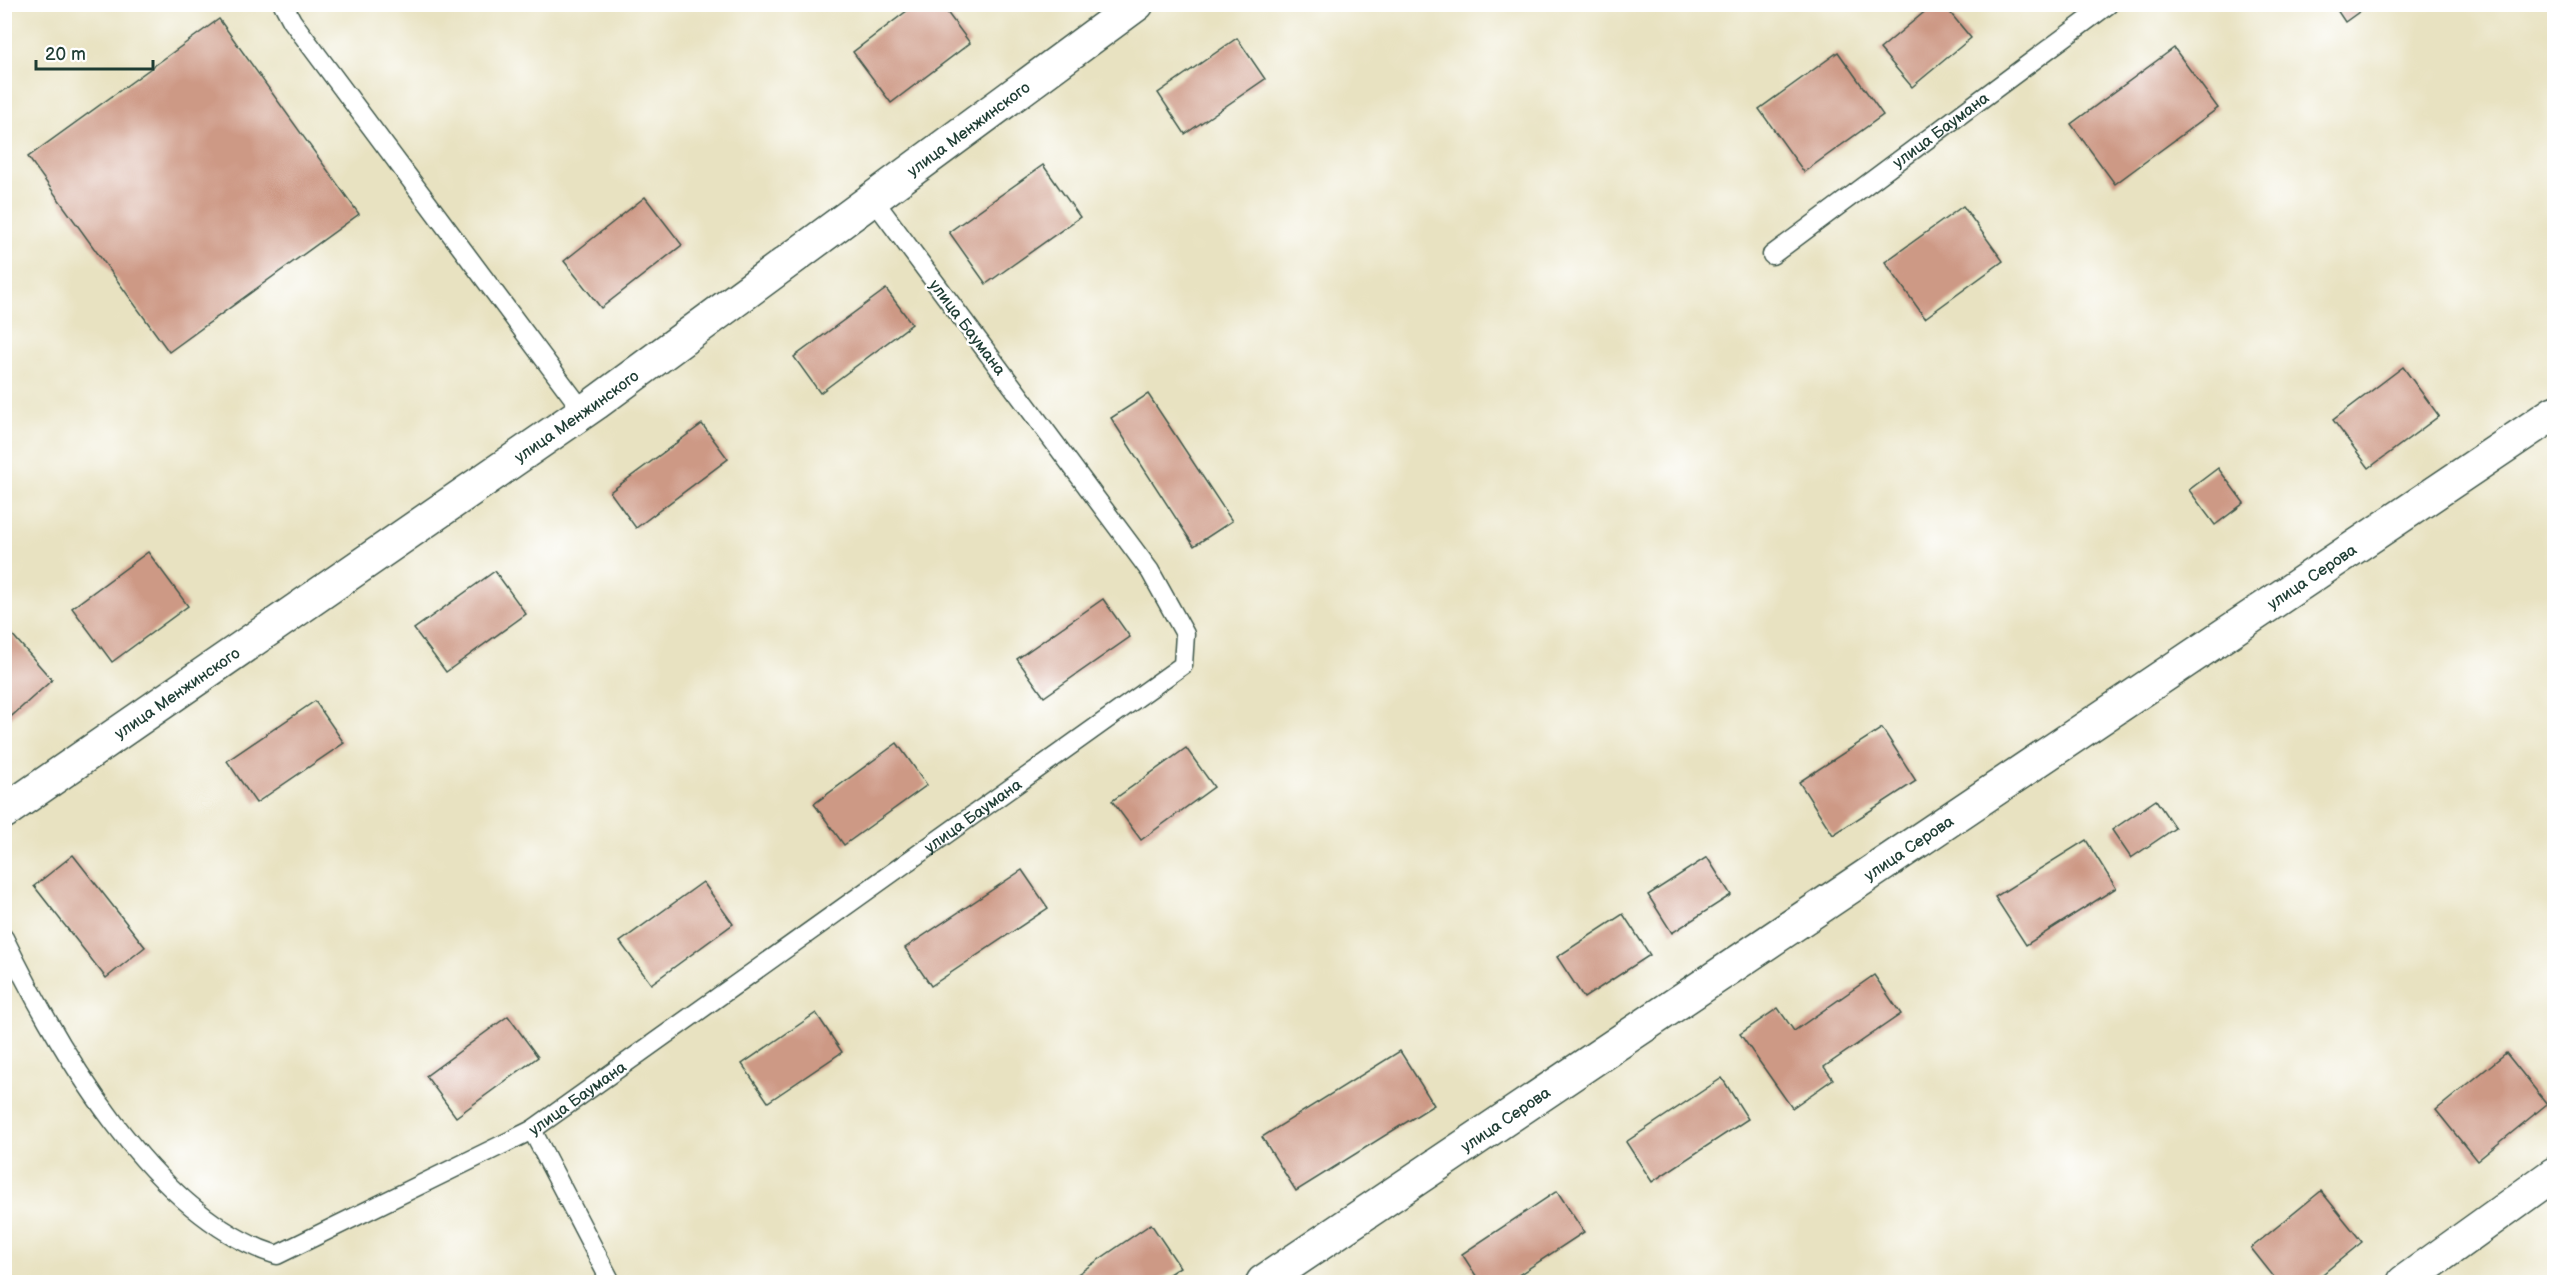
<svg xmlns="http://www.w3.org/2000/svg" width="2559" height="1287" viewBox="0 0 2559 1287" font-family="'Balsamiq Sans',sans-serif">
	<style>
		.building { fill: #cd9985 }
		.lines { fill: none; stroke-linecap: round; stroke-linejoin: round }
		.lane-casing { stroke: #3d5649; stroke-width: 21 }
		.street-casing { stroke: #3d5649; stroke-width: 36 }
		.lane { stroke: #fff; stroke-width: 18 }
		.street { stroke: #fff; stroke-width: 33 }
		.labels { text-anchor: middle; stroke-width: 5; stroke-linejoin: round; paint-order: stroke }
		.street-label { font-size: 16px; fill: #1f3d34; stroke: #fff }
	</style>
	<rect width="100%" height="100%" fill="#fff"/>
	<filter id="ink" filterUnits="userSpaceOnUse"><feTurbulence type="fractalNoise" baseFrequency=".0167" numOctaves="2"/><feDisplacementMap in="SourceGraphic" scale="12" xChannelSelector="R" yChannelSelector="G"/><feConvolveMatrix kernelMatrix="1 2 1 2 8 2 1 2 1" color-interpolation-filters="sRGB"/></filter>
	<filter id="wash" filterUnits="userSpaceOnUse"><feTurbulence type="fractalNoise" baseFrequency=".008" numOctaves="4" result="noise"/><feDisplacementMap in="SourceGraphic" scale="24" xChannelSelector="R" yChannelSelector="G"/><feGaussianBlur stdDeviation="1.35" result="paint"/><feColorMatrix in="noise" values="0 0 0 0 0 0 0 0 0 0 0 0 0 0 0 0 0 1.4 0 .05"/><feComposite in="paint" operator="in"/></filter>
	<g filter="url(#wash)">
		<rect width="100%" height="100%" fill="#e8e2c1"/>
		<g id="blocks">
			<!-- building -->
			<g class="building">
				<path d="M916 4H941L970 43 891 103 853 52Z"/>
				<path d="M1934 4H1943L1971 38 1912 87 1880 49Z"/>
				<path d="M2333 4H2370L2345 22Z"/>
				<path d="M219 19 359 214 169 352 28 157Z"/>
				<path d="M1237 38 1265 79 1185 134 1158 93Z"/>
				<path d="M2174 48 2218 108 2115 184 2071 124Z"/>
				<path d="M1838 52 1883 115 1804 172 1759 109Z"/>
				<path d="M1043 165 1080 217 986 284 949 232Z"/>
				<path d="M645 197 682 245 601 308 564 261Z"/>
				<path d="M1963 206 2003 261 1925 318 1885 262Z"/>
				<path d="M886 289 912 324 820 393 794 357Z"/>
				<path d="M2403 367 2439 416 2369 468 2333 420Z"/>
				<path d="M1148 394 1232 521 1194 546 1111 418Z"/>
				<path d="M702 424 728 459 636 528 610 492Z"/>
				<path d="M2218 468 2244 503 2215 525 2189 490Z"/>
				<path d="M148 552 188 606 112 662 72 608Z"/>
				<path d="M495 571 526 614 446 672 414 629Z"/>
				<path d="M1103 599 1130 637 1044 697 1017 659Z"/>
				<path d="M10 632 52 680 5 722V637Z"/>
				<path d="M315 701 344 743 256 803 227 761Z"/>
				<path d="M1882 728 1916 781 1833 835 1799 782Z"/>
				<path d="M897 743 927 785 844 845 814 804Z"/>
				<path d="M1186 748 1214 787 1141 840 1112 801Z"/>
				<path d="M2156 800 2175 828 2131 858 2112 830Z"/>
				<path d="M2086 840 2116 888 2026 945 1995 897Z"/>
				<path d="M73 855 145 947 106 978 34 886Z"/>
				<path d="M1707 857 1731 895 1672 933 1648 895Z"/>
				<path d="M1022 870 1048 908 931 986 905 948Z"/>
				<path d="M703 882 733 924 651 984 620 942Z"/>
				<path d="M1623 914 1650 955 1584 998 1557 957Z"/>
				<path d="M1874 975 1901 1014 1824 1067 1833 1079 1792 1108 1740 1034 1778 1008 1794 1031Z"/>
				<path d="M816 1013 842 1052 768 1102 742 1064Z"/>
				<path d="M508 1016 538 1057 456 1117 426 1076Z"/>
				<path d="M1400 1051 1434 1105 1296 1191 1262 1137Z"/>
				<path d="M2506 1053 2547 1104 2477 1161 2436 1110Z"/>
				<path d="M1722 1078 1748 1119 1652 1182 1626 1142Z"/>
				<path d="M1557 1191 1584 1232 1508 1282H1480L1462 1254Z"/>
				<path d="M2321 1191 2362 1242 2313 1282H2278L2251 1248Z"/>
				<path d="M1151 1224 1180 1267 1157 1282H1066Z"/>
			</g>
		</g>
	</g>
	<g filter="url(#ink)">
		<use href="#blocks" fill-opacity="0" stroke="#3d5649" stroke-width="1.5"/>
		<g class="lines">
			<defs>
				<g id="lane">
					<path d="M283 4 292 21 583 411"/>
					<path id="s1" d="M1772 255 2109 4"/>
					<path id="s2" d="M4 938C57 1047 155 1218 277 1255L532 1130 1183 665 1185 634 1150 571 873 199"/>
					<path d="M532 1130 611 1282"/>
				</g>
				<g id="street">
					<path id="s3" d="M4 812 596 403 1137 4"/>
					<path id="s4" d="M1263 1282 2554 413"/>
					<path d="M2404 1282 2554 1174"/>
				</g>
			</defs>
			<!-- lane casing -->
			<use href="#lane" class="lane-casing"/>
			<!-- street casing -->
			<use href="#street" class="street-casing"/>
			<!-- lane -->
			<use href="#lane" class="lane"/>
			<!-- street -->
			<use href="#street" class="street"/>
		</g>
	</g>
	<g class="labels">
		<!-- street labels -->
		<g class="street-label">
			<text dy="6" stroke="none"><textPath href="#s3" startOffset="1182">улица Менжинского</textPath></text>
			<text dy="6" stroke="none"><textPath href="#s1" startOffset="210">улица Баумана</textPath></text>
			<text transform="translate(968 327) rotate(53)" y="6">улица Баумана</text>
			<text dy="6" stroke="none"><textPath href="#s3" startOffset="696">улица Менжинского</textPath></text>
			<text dy="6" stroke="none"><textPath href="#s4" startOffset="1264">улица Серова</textPath></text>
			<text dy="6" stroke="none"><textPath href="#s3" startOffset="210">улица Менжинского</textPath></text>
			<text dy="6" stroke="none"><textPath href="#s2" startOffset="1254">улица Баумана</textPath></text>
			<text dy="6" stroke="none"><textPath href="#s4" startOffset="778">улица Серова</textPath></text>
			<text dy="6" stroke="none"><textPath href="#s2" startOffset="768">улица Баумана</textPath></text>
			<text dy="6" stroke="none"><textPath href="#s4" startOffset="292">улица Серова</textPath></text>
		</g>
	</g>
	<!-- margin -->
	<rect width="2559" height="1287" fill="none" stroke="#fff" stroke-width="24"/>
	<!-- scale -->
	<path d="M36 60v9h117v-9" fill="none" stroke="#1f3d34" stroke-width="3"/>
	<text x="45" y="60" font-size="18" fill="#1f3d34" stroke="#ffffff" stroke-width="4.5" paint-order="stroke">20 m</text>
</svg>
